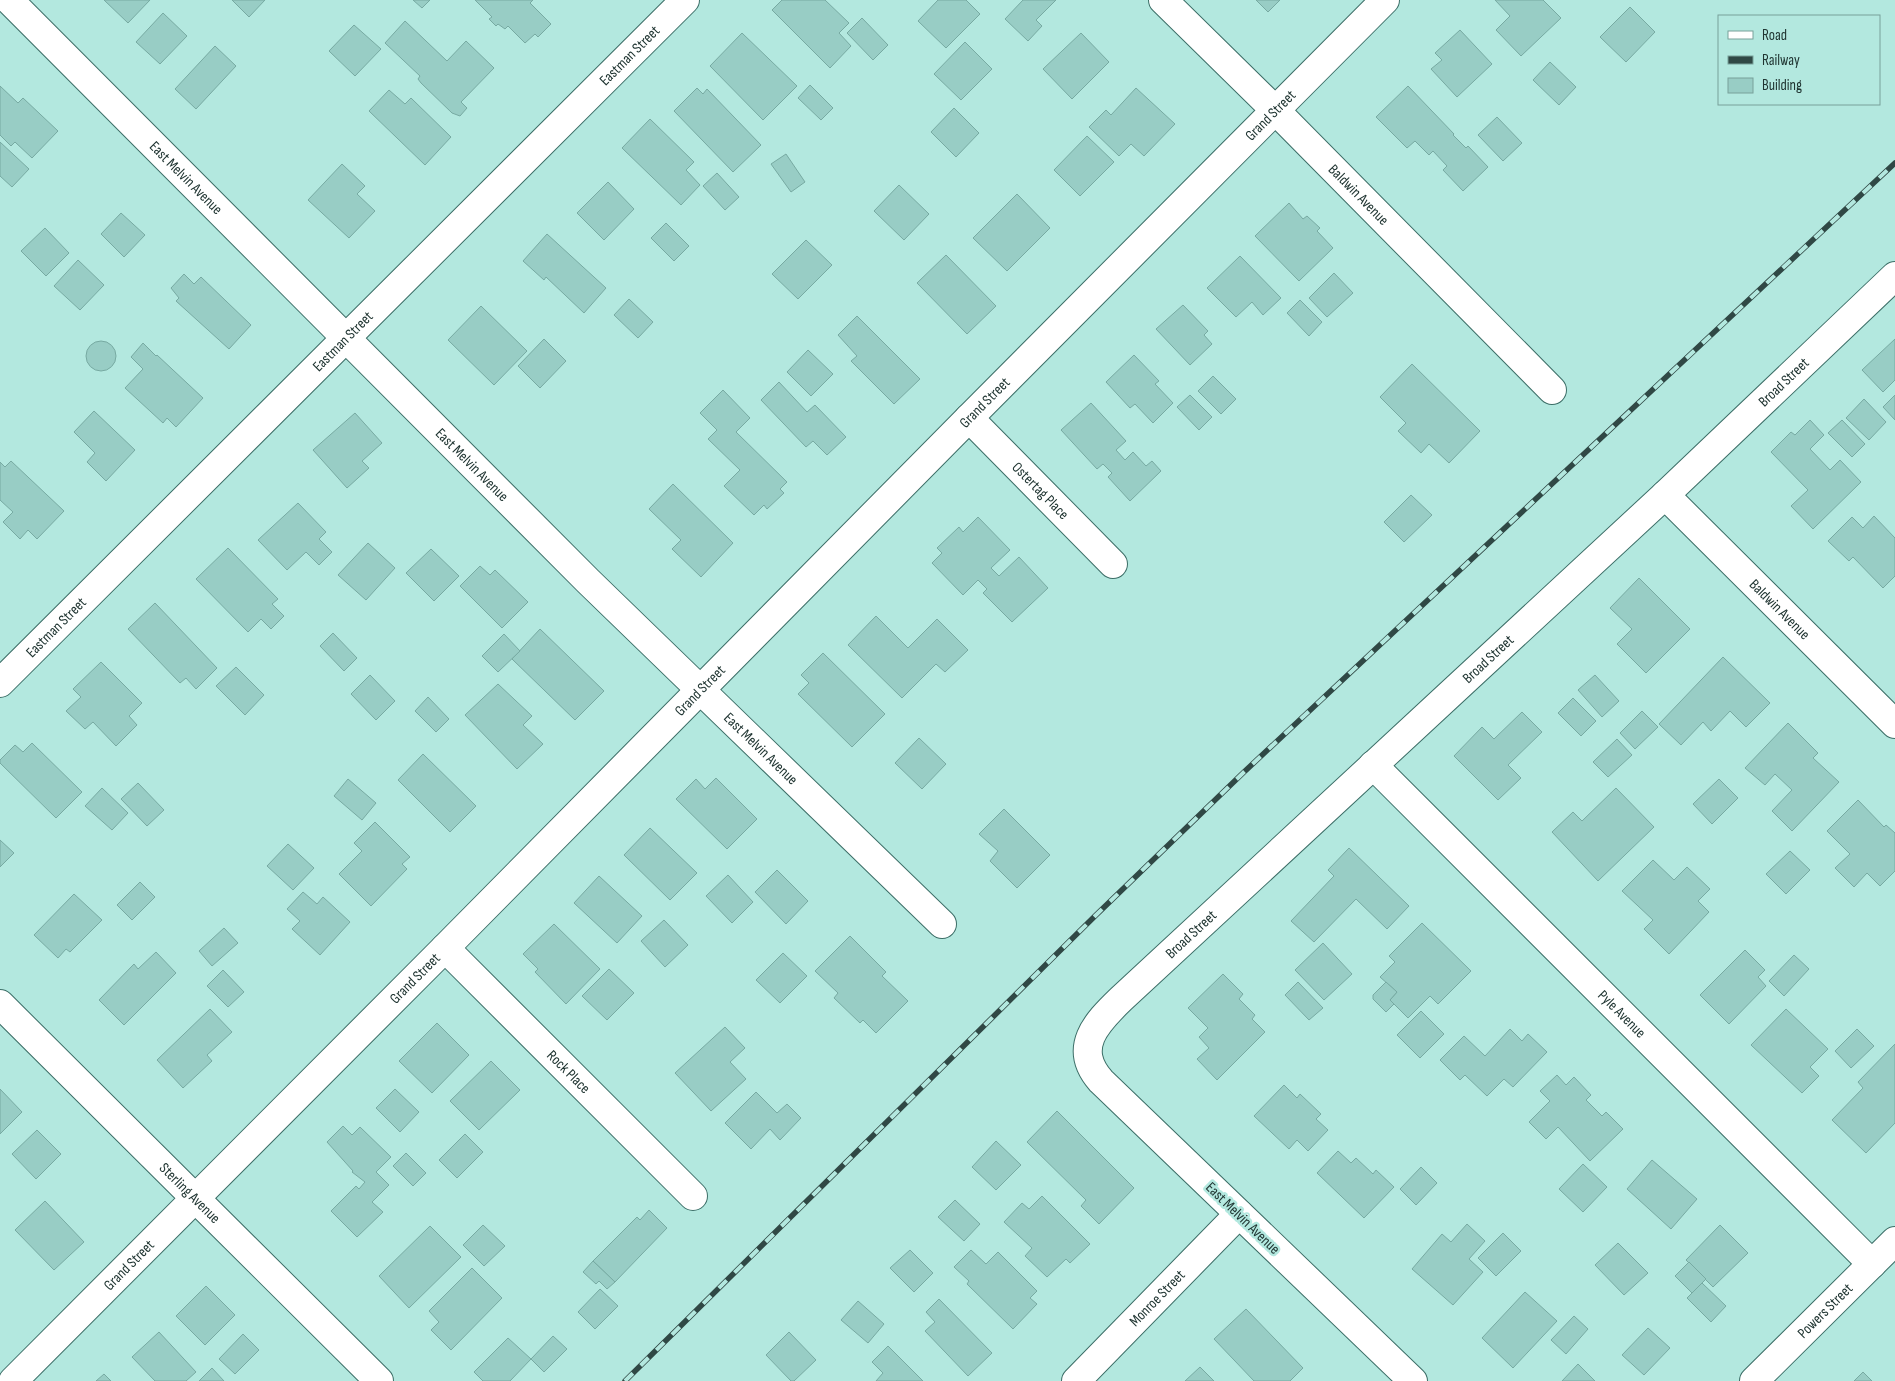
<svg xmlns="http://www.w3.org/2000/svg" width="1895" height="1381" viewBox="0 0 1895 1381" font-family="'Sofia Sans Condensed',sans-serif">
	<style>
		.building { fill: #98cdc5; stroke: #77aaa2 }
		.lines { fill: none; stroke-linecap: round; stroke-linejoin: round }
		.minor-casing { stroke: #3c6e67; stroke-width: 30 }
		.minor { stroke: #fff; stroke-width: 28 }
		.rail-casing { stroke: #304845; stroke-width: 5.5 }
		.rail { stroke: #b3e8df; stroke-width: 4; stroke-dasharray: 11; stroke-linecap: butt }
		.labels { text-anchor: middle; stroke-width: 5; stroke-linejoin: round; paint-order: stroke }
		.street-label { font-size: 15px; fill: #203532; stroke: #b3e8df }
	</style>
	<rect width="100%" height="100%" fill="#b3e8df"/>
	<!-- building -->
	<g class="building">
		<path d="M104 0H150L128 23Z"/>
		<path d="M232 0H265L249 17Z"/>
		<path d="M413 0H430L422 8Z"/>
		<path d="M475 0H533L530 3 551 24 538 37 535 34 525 43 508 26 505 29 498 24 496 26 489 19 492 17Z"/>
		<path d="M782 0H825L849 23 839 33 851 46 830 68 772 10Z"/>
		<path d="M938 0H966L980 14 946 48 918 21Z"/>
		<path d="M1023 0H1056L1036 20 1042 26 1028 41 1005 19Z"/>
		<path d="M1256 0H1280L1268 12Z"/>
		<path d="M1495 0H1543L1561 18 1521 56 1496 30 1510 16Z"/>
		<path d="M1630 7 1655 32 1626 62 1600 37Z"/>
		<path d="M163 13 187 36 160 64 136 42Z"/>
		<path d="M862 18 888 45 873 60 847 33Z"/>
		<path d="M405 21 447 61 466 41 494 68 461 102 467 108 460 116 452 113 421 83 418 79 420 76 385 43Z"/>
		<path d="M354 25 381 49 355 76 329 51Z"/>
		<path d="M1460 30 1492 64 1457 97 1431 69 1442 60 1435 53Z"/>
		<path d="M742 33 797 86 763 120 710 66Z"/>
		<path d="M1081 33 1109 62 1072 99 1043 69Z"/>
		<path d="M965 42 992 69 961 100 934 74Z"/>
		<path d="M215 46 236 66 196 109 175 89Z"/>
		<path d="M1550 62 1576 87 1559 105 1533 80Z"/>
		<path d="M810 85 833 108 821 120 798 98Z"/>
		<path d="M0 86 18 103 23 98 58 131 32 158 15 142 11 146 0 135Z"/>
		<path d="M1408 86 1454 134 1453 135 1466 148 1468 146 1488 167 1463 191 1443 170 1447 166 1433 151 1429 155 1415 141 1407 148 1376 117Z"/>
		<path d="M697 88 703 94 707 89 761 145 733 172 674 111Z"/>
		<path d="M1136 88 1175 124 1144 156 1131 144 1119 156 1089 127 1106 110 1111 115Z"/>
		<path d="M389 90 405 104 411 98 451 137 425 165 369 111Z"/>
		<path d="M954 108 979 133 956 157 931 132Z"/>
		<path d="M1497 117 1522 143 1503 161 1478 135Z"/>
		<path d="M650 119 694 162 686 170 700 185 681 205 622 148Z"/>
		<path d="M1087 136 1114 162 1080 196 1054 170Z"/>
		<path d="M0 142 29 169 12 187 0 176Z"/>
		<path d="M786 154 805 182 791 192 771 164Z"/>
		<path d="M342 164 365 186 357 194 375 211 349 238 308 200Z"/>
		<path d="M717 173 739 197 725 210 703 186Z"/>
		<path d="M608 182 634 209 604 240 577 213Z"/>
		<path d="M899 185 929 214 904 240 874 211Z"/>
		<path d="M1017 194 1050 228 1007 271 973 238Z"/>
		<path d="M1289 203 1303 219 1307 216 1320 228 1317 231 1333 248 1299 281 1255 236Z"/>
		<path d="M121 213 145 235 124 257 101 234Z"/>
		<path d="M666 223 689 246 674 261 651 238Z"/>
		<path d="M45 228 69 253 46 276 21 251Z"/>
		<path d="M547 234 606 288 584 313 546 277 544 280 523 261Z"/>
		<path d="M806 240 832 265 798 299 772 274Z"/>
		<path d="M946 255 996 306 967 334 917 283Z"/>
		<path d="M1240 256 1281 298 1263 315 1252 302 1236 317 1207 288Z"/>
		<path d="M78 260 104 285 80 310 54 286Z"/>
		<path d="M1334 273 1353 293 1327 317 1309 298Z"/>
		<path d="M184 274 194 284 201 277 251 325 229 349 176 301 179 298 171 288Z"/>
		<path d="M629 299 653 322 638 338 614 315Z"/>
		<path d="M1300 300 1322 322 1309 336 1287 313Z"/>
		<path d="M1183 305 1208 331 1204 335 1212 344 1190 365 1156 329Z"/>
		<path d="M481 306 527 351 494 385 448 340Z"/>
		<path d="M857 316 920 379 894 404 851 361 857 356 838 335Z"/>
		<path d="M544 339 566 361 540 388 518 366Z"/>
		<path d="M1895 339V380L1883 392 1862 370Z"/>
		<circle cx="101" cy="356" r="15"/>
		<path d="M143 343 156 356 157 355 203 398 176 427 167 418 163 423 125 388 143 369 131 357Z"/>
		<path d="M808 350 833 374 811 396 787 372Z"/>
		<path d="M1134 355 1159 381 1155 384 1173 403 1153 423 1135 404 1130 408 1106 382Z"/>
		<path d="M1412 364 1480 431 1449 463 1429 444 1421 453 1398 431 1406 423 1380 397Z"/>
		<path d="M1213 376 1236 399 1221 414 1198 391Z"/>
		<path d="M779 382 807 412 815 405 846 437 827 455 813 441 806 447 761 400Z"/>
		<path d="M723 390 750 418 736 432 787 482 780 489 784 493 767 509 764 505 754 515 724 486 740 470 708 439 717 430 700 413Z"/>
		<path d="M1190 395 1212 417 1199 430 1177 407Z"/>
		<path d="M1895 395V420L1883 407Z"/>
		<path d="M1864 399 1886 422 1869 440 1846 418Z"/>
		<path d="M1091 403 1126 441 1116 450 1125 460 1133 452 1146 466 1152 461 1161 471 1130 501 1108 477 1112 473 1103 464 1097 469 1061 430Z"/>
		<path d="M94 411 135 450 106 481 87 462 95 453 74 432Z"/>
		<path d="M355 413 382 443 362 461 369 468 347 488 313 450Z"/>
		<path d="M1810 420 1824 435 1810 449 1830 470 1840 460 1861 482 1813 529 1791 506 1808 490 1771 452 1791 432 1795 435Z"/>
		<path d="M1842 420 1865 444 1852 457 1828 433Z"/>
		<path d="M11 461 64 511 37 539 28 530 20 539 3 522 13 512 0 500V462L5 467Z"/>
		<path d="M673 484 733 543 701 577 672 549 681 540 649 509Z"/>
		<path d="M1411 495 1432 515 1404 542 1384 522Z"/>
		<path d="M298 503 326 532 319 539 332 552 319 565 306 552 287 570 258 540Z"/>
		<path d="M1874 516 1895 538V576L1883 588 1853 557 1849 561 1828 541 1852 517 1863 528Z"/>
		<path d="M978 517 1010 550 991 568 999 576 1019 557 1048 588 1012 622 983 593 987 589 978 580 963 595 932 563 942 553 937 548 959 527 963 532Z"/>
		<path d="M368 543 395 568 366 600 338 575Z"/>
		<path d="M228 548 278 599 272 604 284 616 271 629 261 619 248 632 196 579Z"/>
		<path d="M431 549 459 576 434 601 406 573Z"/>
		<path d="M480 566 490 575 495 570 528 602 502 628 460 586Z"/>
		<path d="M1639 578 1690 629 1646 673 1617 644 1632 629 1610 608Z"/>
		<path d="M155 603 217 668 196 689 186 678 180 683 128 629Z"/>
		<path d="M876 616 908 648 937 619 968 650 945 672 936 664 902 698 848 645Z"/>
		<path d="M540 629 604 691 575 720 512 659Z"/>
		<path d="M333 633 357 658 344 671 320 646Z"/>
		<path d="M504 634 520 651 498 672 482 656Z"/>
		<path d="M823 653 885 714 852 747 798 694 809 683 801 675Z"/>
		<path d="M1723 657 1770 703 1746 727 1730 711 1711 731 1703 722 1681 745 1659 724Z"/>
		<path d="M101 662 142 703 129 716 137 725 116 746 93 722 85 729 66 711 81 697 73 689Z"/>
		<path d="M236 667 264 695 245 715 216 686Z"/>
		<path d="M370 675 395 701 376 720 351 694Z"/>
		<path d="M1595 675 1619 701 1602 717 1578 690Z"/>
		<path d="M498 684 532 716 523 725 543 744 517 769 465 715Z"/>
		<path d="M428 697 449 719 436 732 415 711Z"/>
		<path d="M1573 698 1596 721 1581 736 1558 713Z"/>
		<path d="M1642 711 1658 727 1635 749 1620 733Z"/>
		<path d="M1522 712 1542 732 1508 765 1521 778 1498 800 1454 756 1482 727 1494 739Z"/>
		<path d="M1788 723 1818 753 1813 758 1839 782 1792 831 1772 811 1792 790 1775 774 1765 785 1745 768Z"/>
		<path d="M919 738 946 764 922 789 895 763Z"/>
		<path d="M1617 739 1632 755 1608 777 1593 762Z"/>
		<path d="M32 743 82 792 56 818 0 763V760L15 745 23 752Z"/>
		<path d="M423 754 476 806 450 832 398 780Z"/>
		<path d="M716 778 757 819 727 849 676 799 696 779 705 789Z"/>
		<path d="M348 779 376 803 362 820 334 796Z"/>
		<path d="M1719 779 1738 798 1712 824 1693 804Z"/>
		<path d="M138 783 164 810 147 826 121 799Z"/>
		<path d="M102 788 128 813 112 830 85 806Z"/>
		<path d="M1616 788 1654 827 1598 881 1552 832 1573 812 1582 821Z"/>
		<path d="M1858 800 1884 827 1886 825 1895 833V871L1880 886 1867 873 1854 887 1835 868 1850 854 1827 831Z"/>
		<path d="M1004 809 1050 855 1017 888 990 861 998 851 979 834Z"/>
		<path d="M375 822 410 857 402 864 407 869 371 906 339 874 362 851 354 843Z"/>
		<path d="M650 828 697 873 670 900 624 855Z"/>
		<path d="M0 840 14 853 0 867Z"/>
		<path d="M288 844 314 868 293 890 267 866Z"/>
		<path d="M1349 848 1409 906 1387 929 1356 899 1314 942 1291 921 1334 876 1328 870Z"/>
		<path d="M1790 851 1810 870 1786 894 1766 874Z"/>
		<path d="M1653 860 1674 880 1687 867 1710 889 1698 901 1709 912 1669 954 1644 929 1653 920 1622 891Z"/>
		<path d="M777 870 808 901 786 924 755 892Z"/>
		<path d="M728 875 753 902 732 923 706 896Z"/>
		<path d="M599 876 642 916 617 943 574 903Z"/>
		<path d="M140 882 155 897 132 920 117 905Z"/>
		<path d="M303 892 317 904 323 897 350 922 320 955 292 929 300 921 287 909Z"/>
		<path d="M74 894 102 920 70 952 66 949 58 958 34 935Z"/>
		<path d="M664 920 688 945 665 967 641 941Z"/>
		<path d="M1422 923 1471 971 1438 1004 1430 996 1408 1018 1390 1000 1397 992 1380 977 1395 962 1389 956Z"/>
		<path d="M554 924 600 969 566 1004 535 972 538 969 523 954Z"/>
		<path d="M224 928 238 943 212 966 199 951Z"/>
		<path d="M850 936 886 972 882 976 908 1001 876 1033 863 1020 860 1023 834 998 838 993 815 971Z"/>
		<path d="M1323 943 1352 974 1324 1000 1295 970Z"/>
		<path d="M1745 950 1765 970 1758 977 1766 986 1729 1024 1700 995Z"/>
		<path d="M156 952 176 973 124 1025 99 1000 134 964 138 969Z"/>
		<path d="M783 953 807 976 780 1003 756 980Z"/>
		<path d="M1794 955 1809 969 1784 996 1769 981Z"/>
		<path d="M609 969 634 993 607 1020 582 996Z"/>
		<path d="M223 970 244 992 228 1007 207 986Z"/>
		<path d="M1223 974 1243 994 1239 999 1255 1015 1252 1019 1265 1032 1217 1080 1197 1059 1209 1048 1199 1037 1208 1028 1188 1008Z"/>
		<path d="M1298 982 1323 1008 1309 1020 1285 995Z"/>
		<path d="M1386 982 1397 992 1390 1000 1394 1004 1386 1012 1373 999V995Z"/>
		<path d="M210 1009 232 1032 207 1055 212 1061 183 1088 157 1060Z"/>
		<path d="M1786 1009 1828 1049 1810 1067 1819 1076 1802 1093 1751 1045Z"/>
		<path d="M1421 1011 1444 1034 1420 1058 1397 1035Z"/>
		<path d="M437 1023 469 1055 432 1093 399 1061Z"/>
		<path d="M725 1027 745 1048 730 1062 746 1079 711 1111 675 1073Z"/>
		<path d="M1510 1029 1522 1041 1528 1034 1547 1052 1513 1087 1504 1079 1487 1096 1465 1075 1460 1080 1440 1060 1464 1036 1485 1056Z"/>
		<path d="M1857 1029 1874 1046 1851 1068 1835 1051Z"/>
		<path d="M1895 1044V1123L1866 1153 1832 1120 1863 1088 1858 1082Z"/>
		<path d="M491 1061 520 1090 479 1130 450 1101Z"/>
		<path d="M1557 1075 1566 1085 1574 1077 1591 1095 1586 1100 1602 1116 1606 1112 1623 1129 1590 1161 1558 1127 1546 1139 1529 1122 1550 1101 1540 1091Z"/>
		<path d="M1284 1085 1297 1098 1300 1094 1321 1114 1316 1119 1328 1130 1308 1151 1297 1140 1289 1149 1254 1116Z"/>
		<path d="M0 1089 22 1112 0 1134Z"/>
		<path d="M395 1089 419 1112 400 1132 376 1108Z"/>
		<path d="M756 1092 777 1113 787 1104 801 1118 780 1140 770 1129 751 1149 725 1123Z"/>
		<path d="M1057 1111 1134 1188 1099 1224 1081 1206 1086 1200 1027 1142Z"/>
		<path d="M343 1126 352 1135 360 1127 391 1157 376 1172 389 1185 372 1202 383 1212 357 1237 331 1211 356 1186 359 1189 365 1182 352 1172 353 1171 327 1142Z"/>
		<path d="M37 1130 61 1154 36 1179 12 1154Z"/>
		<path d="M465 1134 483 1152 457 1178 439 1160Z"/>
		<path d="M996 1141 1021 1165 996 1190 972 1167Z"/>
		<path d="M1338 1151 1351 1163 1356 1158 1373 1174 1376 1170 1394 1187 1364 1218 1317 1173Z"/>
		<path d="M406 1153 426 1173 413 1186 393 1166Z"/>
		<path d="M1652 1160 1697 1199 1671 1229 1627 1189Z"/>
		<path d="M1583 1164 1607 1187 1583 1212 1559 1189Z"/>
		<path d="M1421 1167 1437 1183 1416 1205 1400 1189Z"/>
		<path d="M1042 1196 1090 1244 1070 1263 1066 1259 1047 1277 1025 1256 1032 1248 1004 1222 1022 1203 1029 1209Z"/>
		<path d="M955 1200 980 1224 964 1241 938 1217Z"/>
		<path d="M45 1201 84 1242 54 1270 15 1230Z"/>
		<path d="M649 1210 667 1228 615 1282 593 1261 637 1217 640 1220Z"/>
		<path d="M1467 1224 1485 1241 1469 1259 1483 1272 1453 1305 1412 1269 1442 1234 1451 1242Z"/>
		<path d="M483 1225 505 1246 484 1266 463 1245Z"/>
		<path d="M1720 1225 1748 1253 1713 1287 1686 1260Z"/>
		<path d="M430 1226 461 1257 409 1308 379 1276Z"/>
		<path d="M1503 1233 1521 1251 1496 1276 1478 1258Z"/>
		<path d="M1618 1243 1648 1273 1624 1295 1595 1265Z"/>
		<path d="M910 1250 933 1273 914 1292 890 1268Z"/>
		<path d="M971 1250 986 1264 998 1252 1037 1291 1030 1298 1037 1304 1013 1329 967 1284 969 1281 954 1267Z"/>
		<path d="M593 1261 615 1282 607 1289 599 1281 596 1284 583 1272Z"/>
		<path d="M1689 1262 1706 1279 1692 1293 1675 1276Z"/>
		<path d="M472 1268 502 1298 451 1350 431 1330 439 1322 429 1311Z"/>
		<path d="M1702 1283 1726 1306 1711 1322 1687 1298Z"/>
		<path d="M206 1286 235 1315 205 1345 176 1316Z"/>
		<path d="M600 1289 618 1306 595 1329 578 1312Z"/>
		<path d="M1525 1292 1557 1321 1513 1368 1482 1338Z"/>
		<path d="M939 1299 992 1353 968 1376 925 1331 935 1322 926 1312Z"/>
		<path d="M858 1301 884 1324 868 1343 841 1320Z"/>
		<path d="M1246 1309 1303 1368 1290 1381H1254L1214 1339Z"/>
		<path d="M1574 1316 1588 1329 1566 1354 1551 1340Z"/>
		<path d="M1648 1328 1670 1348 1644 1375 1622 1355Z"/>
		<path d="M159 1332 196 1372 186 1381H155L132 1357Z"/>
		<path d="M789 1332 816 1360 794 1381H791L766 1355Z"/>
		<path d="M243 1334 259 1350 235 1374 219 1359Z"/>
		<path d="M553 1336 567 1349 544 1372 531 1359Z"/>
		<path d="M508 1338 531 1359 510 1381H483L474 1372Z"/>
		<path d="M888 1346 923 1381H876L883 1373 872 1362Z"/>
		<path d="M1578 1364 1595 1381H1562Z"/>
		<path d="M1200 1367 1214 1381H1185Z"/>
		<path d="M212 1368 224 1381H199Z"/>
		<path d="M1863 1372 1872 1381H1854Z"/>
		<path d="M104 1374 111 1381H96Z"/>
	</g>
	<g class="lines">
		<defs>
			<g id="minor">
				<path id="s1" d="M9 0 588 581 942 924"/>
				<path id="s2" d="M1163 0 1275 110 1552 390"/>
				<path id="s3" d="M969 418 1113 564"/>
				<path id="s4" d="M1665 495 1895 724"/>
				<path id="s5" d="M0 683 685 0"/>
				<path id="s6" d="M1373 765 1872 1264"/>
				<path id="s7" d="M445 948 693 1196"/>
				<path id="s8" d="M0 1004 379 1381"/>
				<path id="s9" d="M13 1381 445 948 969 418 1385 0"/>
				<path id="s10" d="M1076 1381 1239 1214"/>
				<path id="s11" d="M1413 1381 1101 1081C1072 1048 1096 1023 1121 999L1665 495 1895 276"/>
				<path id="s12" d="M1754 1381 1895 1241"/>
			</g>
		</defs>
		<!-- minor casing -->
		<use href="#minor" class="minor-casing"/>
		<!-- minor -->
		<use href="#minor" class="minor"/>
		<defs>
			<path id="rail" d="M625 1381 1095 916 1244 772 1895 163"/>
		</defs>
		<!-- rail casing -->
		<use href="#rail" class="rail-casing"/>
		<!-- rail -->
		<use href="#rail" class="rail"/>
	</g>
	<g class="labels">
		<!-- street labels -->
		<g class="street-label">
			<text dy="5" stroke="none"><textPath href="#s5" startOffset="889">Eastman Street</textPath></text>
			<text dy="5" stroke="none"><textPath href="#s9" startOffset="1784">Grand Street</textPath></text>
			<text dy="5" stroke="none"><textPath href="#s1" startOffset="251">East Melvin Avenue</textPath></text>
			<text dy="5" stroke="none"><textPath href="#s2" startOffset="276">Baldwin Avenue</textPath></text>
			<text dy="5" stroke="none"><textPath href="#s5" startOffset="484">Eastman Street</textPath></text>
			<text dy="5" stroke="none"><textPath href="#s11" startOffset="1435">Broad Street</textPath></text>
			<text dy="5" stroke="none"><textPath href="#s9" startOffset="1379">Grand Street</textPath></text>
			<text dy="5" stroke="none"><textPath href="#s1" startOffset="656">East Melvin Avenue</textPath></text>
			<text dy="5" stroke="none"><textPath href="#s3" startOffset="102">Ostertag Place</textPath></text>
			<text dy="5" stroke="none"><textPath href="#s4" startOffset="162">Baldwin Avenue</textPath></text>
			<text dy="5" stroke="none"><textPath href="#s5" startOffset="79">Eastman Street</textPath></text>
			<text dy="5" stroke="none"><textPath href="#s11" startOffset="1030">Broad Street</textPath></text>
			<text dy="5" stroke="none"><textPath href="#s9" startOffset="974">Grand Street</textPath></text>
			<text dy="5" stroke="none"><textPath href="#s1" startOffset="1061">East Melvin Avenue</textPath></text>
			<text dy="5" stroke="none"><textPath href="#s11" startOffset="625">Broad Street</textPath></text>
			<text dy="5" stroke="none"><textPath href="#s9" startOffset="569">Grand Street</textPath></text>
			<text dy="5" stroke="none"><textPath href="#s6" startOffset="352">Pyle Avenue</textPath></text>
			<text dy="5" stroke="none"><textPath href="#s7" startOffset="175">Rock Place</textPath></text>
			<text dy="5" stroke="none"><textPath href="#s8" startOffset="268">Sterling Avenue</textPath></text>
			<text transform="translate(1243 1218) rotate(44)" y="5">East Melvin Avenue</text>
			<text dy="5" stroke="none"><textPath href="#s9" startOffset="164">Grand Street</textPath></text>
			<text dy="5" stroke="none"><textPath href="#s10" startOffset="116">Monroe Street</textPath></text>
			<text dy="5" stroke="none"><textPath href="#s12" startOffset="100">Powers Street</textPath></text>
		</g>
	</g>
	<!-- legend -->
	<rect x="1718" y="15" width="162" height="90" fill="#b3e8df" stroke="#78a09a"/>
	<rect x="1728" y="31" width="25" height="8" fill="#ffffff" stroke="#78a09a"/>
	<text x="1762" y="40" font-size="15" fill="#203532">Road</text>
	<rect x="1728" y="56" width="25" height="8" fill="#304845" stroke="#78a09a"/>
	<text x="1762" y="65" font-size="15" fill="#203532">Railway</text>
	<rect x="1728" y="78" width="25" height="15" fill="#98cdc5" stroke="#78a09a"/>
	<text x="1762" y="90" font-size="15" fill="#203532">Building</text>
</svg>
